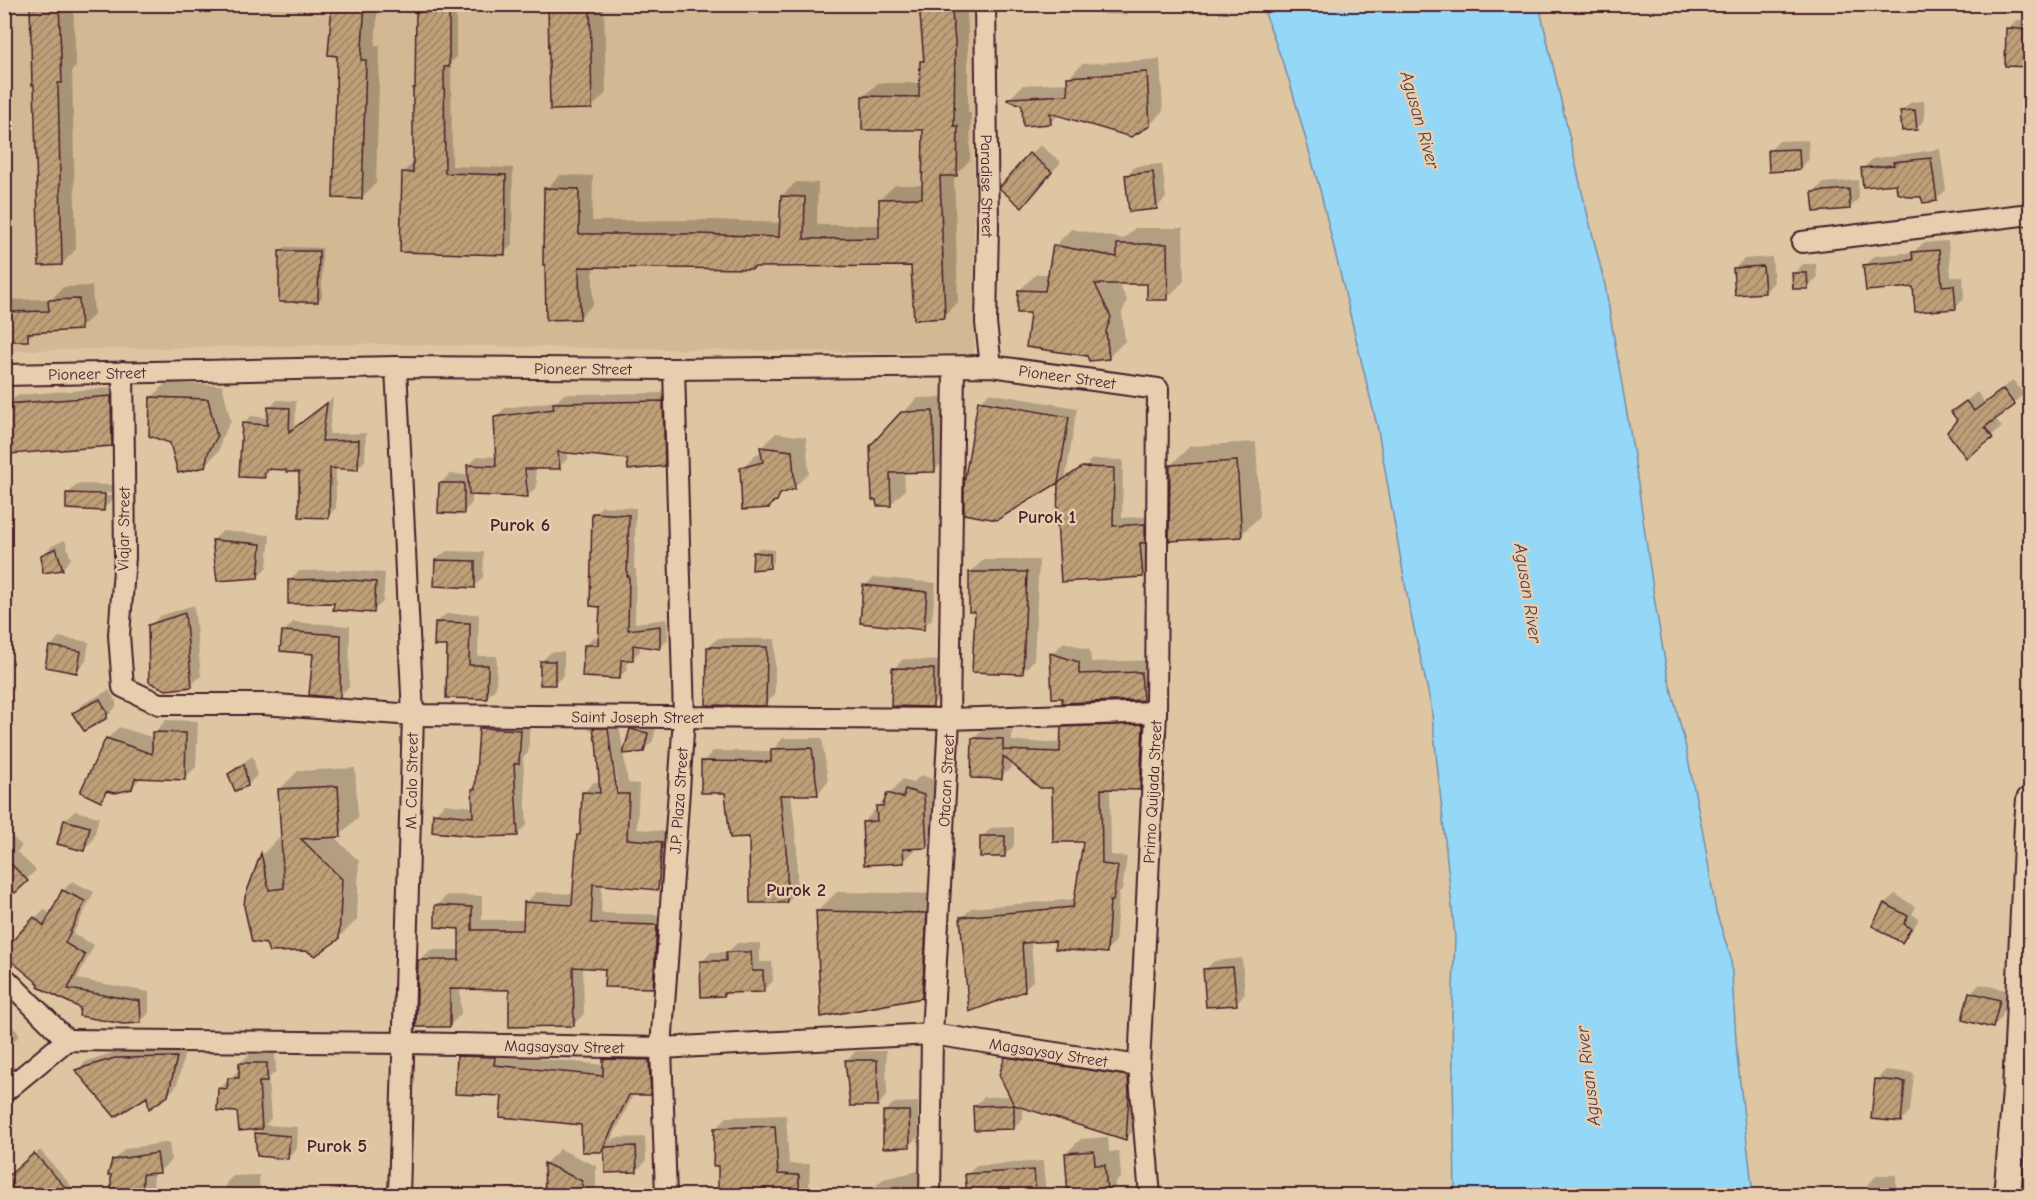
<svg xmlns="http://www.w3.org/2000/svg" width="2035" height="1200" viewBox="0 0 2035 1200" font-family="'Comic Neue',sans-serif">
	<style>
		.built { fill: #d2b893 }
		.water { fill: #94d7f6; stroke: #768da5; stroke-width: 1.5 }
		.shadow { fill: #0003; fill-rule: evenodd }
		.building { fill: url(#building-hatch); stroke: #4a1f2b; stroke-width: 1.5 }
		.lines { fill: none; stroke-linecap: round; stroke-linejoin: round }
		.minor-casing { stroke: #4a1f2b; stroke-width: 24 }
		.tertiary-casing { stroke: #4a1f2b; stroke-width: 30 }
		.minor { stroke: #e6ceaf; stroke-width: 20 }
		.tertiary { stroke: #e6ceaf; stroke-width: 26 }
		.labels { text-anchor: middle; stroke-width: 5; stroke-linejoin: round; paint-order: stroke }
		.street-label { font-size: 16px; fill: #4a1f2b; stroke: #e6ceaf }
		.water-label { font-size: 18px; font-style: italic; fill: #553b49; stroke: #e6ceaf }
		.neighbourhood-label { font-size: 18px; font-weight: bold; fill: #4a1f2b; stroke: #e6ceaf }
	</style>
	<defs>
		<pattern id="building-hatch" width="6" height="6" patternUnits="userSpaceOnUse" patternTransform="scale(1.5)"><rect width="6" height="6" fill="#bea078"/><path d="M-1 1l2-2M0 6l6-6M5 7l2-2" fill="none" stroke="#9c8263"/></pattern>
	</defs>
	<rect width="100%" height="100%" fill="#dfc6a2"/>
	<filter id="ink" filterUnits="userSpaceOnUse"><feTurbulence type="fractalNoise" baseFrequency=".0167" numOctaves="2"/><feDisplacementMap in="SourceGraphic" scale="12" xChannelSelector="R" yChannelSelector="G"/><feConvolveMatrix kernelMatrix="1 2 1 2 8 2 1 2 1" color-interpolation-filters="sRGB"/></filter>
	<g filter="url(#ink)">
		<!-- built -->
		<path class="built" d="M4 5H974V354L369 344 5 351Z"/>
		<!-- water -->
		<path class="water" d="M1262 5H1539L1582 192 1605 285 1633 449 1655 603 1667 673 1684 739 1704 838 1716 912 1731 958 1737 1056 1753 1195H1455L1452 1014 1455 937 1431 705 1409 606 1378 430 1320 190 1290 83Z"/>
		<!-- shadow -->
		<g class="shadow">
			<path d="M31 4H73L76 67 72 70 76 249 62 264Z"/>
			<path d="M333 4H378L375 46H380L376 183 362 197 338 55Z"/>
			<path d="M425 4 456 5V58L451 62 452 166 513 168 512 245 504 253 403 173 411 165H415L414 88 417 86 418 12Z"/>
			<path d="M550 4H604L606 93 591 108Z"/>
			<path d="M921 4H966L968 26V113H971L970 160 956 174H954L958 302 944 316 913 264 593 266V304L579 318 546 189 560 175 593 176 592 221 714 220 781 223 782 196 796 182 818 183 817 225H881L880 199 895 185H923L924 128 863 97 878 83H921V61L925 57Z"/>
			<path d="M1104 4H1135L1126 15 1104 14Z"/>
			<path d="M2017 20H2030V66L2008 29Z"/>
			<path d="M1160 59 1163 111 1150 125 1059 114 1050 123 1023 103 1009 99 1023 85 1069 83 1068 78 1082 64Z"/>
			<path d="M1924 101 1925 119 1916 129 1902 111 1911 102Z"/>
			<path d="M1808 140 1809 159 1800 169 1770 151 1779 141Z"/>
			<path d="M1040 145 1061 162 1031 197 1002 188Z"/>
			<path d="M1940 149 1946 190 1936 199 1863 169 1872 159Z"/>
			<path d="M1162 164 1166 198 1157 207 1126 176 1136 166Z"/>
			<path d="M1858 180 1859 198 1850 208 1814 192 1823 183Z"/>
			<path d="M1135 228H1183L1184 281 1167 298 1148 282 1118 283 1127 300 1122 313 1125 341 1109 357 1088 355 1032 312 1019 291 1036 274H1049L1055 246 1071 229 1124 239Z"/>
			<path d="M1948 241 1951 277 1963 276 1964 299 1955 308 1915 285 1865 265 1874 256 1914 252 1923 243Z"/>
			<path d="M285 247 322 248V297L317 301 281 252Z"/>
			<path d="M1772 257 1774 282 1765 292 1735 268 1744 259Z"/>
			<path d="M1803 264H1816L1817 278 1807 288 1794 274Z"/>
			<path d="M92 286 94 315 80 328 35 331 27 339 4 340V300L52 299 63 287Z"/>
			<path d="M2013 380 2024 394 1995 418 2002 427 1966 456 1959 420 1953 412 1977 392 1984 402Z"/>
			<path d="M166 383 222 385 231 421 222 437 219 451 205 465 172 442 151 398Z"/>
			<path d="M120 387 121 435 111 445 8 404 17 395Z"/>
			<path d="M672 393 674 455 664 465 629 457 568 452V458L559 467H535L537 487 527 496 472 493V503L463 512 440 484 450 474 469 475 468 466 478 456 497 457 496 417 505 408 557 401 564 394ZM523 461H526L528 488H525Z"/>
			<path d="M989 393 1077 408 1066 476 1093 459 1123 460 1122 518 1154 516 1152 566 1142 575 1058 522 1059 481 997 519 980 402ZM1088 462 1089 465 1066 479V476Z"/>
			<path d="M947 397 949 456 935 470 904 471 905 490 890 505H879L903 413 917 398Z"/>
			<path d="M333 398 329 434 366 433 365 461 357 468 336 467V508L328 516 301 471 287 468 272 469 264 477 243 424 251 416 269 418 270 408 277 400 296 401 295 427Z"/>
			<path d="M776 433 806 437 809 473 794 487 785 491 769 507 742 468 756 454 762 452 761 448Z"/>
			<path d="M1256 442 1260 516 1241 535 1171 465 1190 446Z"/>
			<path d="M77 484 113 485V500L103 509 68 494ZM75 492 112 493V496L75 495Z"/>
			<path d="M602 506 636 508 634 569H636L635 623 667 619 668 640 660 647 640 645V651L632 659H628L627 670 619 677 586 645 593 637 600 638 601 605 594 514Z"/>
			<path d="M223 531 270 535 267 567 258 577 213 540Z"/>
			<path d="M65 540 71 559 62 569 42 556 52 546Z"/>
			<path d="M759 548 774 550V562L770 566 754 552Z"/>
			<path d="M446 551 484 552 483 577 474 587 436 560Z"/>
			<path d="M983 560H1039L1034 660 1022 673 976 610 971 572Z"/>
			<path d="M346 570 385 573 383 602 373 611 335 601 289 581 299 571Z"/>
			<path d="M874 577 936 583 932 619 923 628 865 586Z"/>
			<path d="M194 605 201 676 191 685 150 626 160 616Z"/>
			<path d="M446 614H479L478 656H497L496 688 487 697 449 644 436 623Z"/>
			<path d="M293 622 350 626 349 687 339 696 315 653 284 632Z"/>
			<path d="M59 637 89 642 86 661 77 671 50 647Z"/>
			<path d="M718 638 775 639V695L765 704 708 647Z"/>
			<path d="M1064 642 1090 650 1091 662 1153 660 1154 686 1142 699 1063 702 1052 654Z"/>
			<path d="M551 652H564V675L554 684 541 662Z"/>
			<path d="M903 659 942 661 941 696 932 705 894 669Z"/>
			<path d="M109 690 116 702V707L107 717 74 713 83 704Z"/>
			<path d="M1152 716 1149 779 1140 789 1110 788 1111 855 1127 857 1122 890 1119 893 1115 942 1106 951 1057 939 1031 941 1034 980 1024 989 962 918 971 908 1076 899 1085 840 1053 786 1011 761V768L1001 777 974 739 983 729 1012 730V741L1062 743V728L1072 718Z"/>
			<path d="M605 718H618L628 783 639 784 637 829 672 832 668 877 658 888 602 883 601 913 667 915 663 976 653 986 606 967 583 966 584 1014 573 1025 510 988 460 987 461 1014 450 1025 419 961 430 950H460L461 928 437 906 447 895 482 896V920H525L526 903 536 892 574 894 578 836 582 832 583 793 594 782H600L597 738 594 729ZM606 722H608L620 801H617Z"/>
			<path d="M490 719 530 721 528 753 523 758 527 825 517 834 435 814 444 804 474 807 473 789 477 786 480 728Z"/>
			<path d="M166 720 198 721 196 767 184 779 142 777 132 787 110 790 100 800 107 739 119 727 154 738V733Z"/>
			<path d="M640 720 657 724 653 741 643 750 631 729Z"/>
			<path d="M783 738H822L828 782 818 793H791L797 848V891L787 902 727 792 703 762 713 751H772Z"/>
			<path d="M253 756 257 775 248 785 229 774 239 765Z"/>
			<path d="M355 768 358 817 340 835 333 836 359 861 357 920 338 938 247 897 263 854 279 837 281 846H283L280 789 298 771Z"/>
			<path d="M921 775 938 781 941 832 926 846 918 847 903 862 863 823 903 779 913 783Z"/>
			<path d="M75 811 99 817 93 840 83 850 65 820Z"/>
			<path d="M1014 827V846L1005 855 982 837 991 828Z"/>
			<path d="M10 835 22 846 17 852 36 870 15 891 9 885 4 889V840Z"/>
			<path d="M72 881 94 892 73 934 94 945 77 979 149 992V1013L140 1022 82 1008 40 986 35 918 44 909 51 915 63 891Z"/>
			<path d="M837 892 945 894 941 977 921 997 818 911Z"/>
			<path d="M1895 894 1916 907 1912 914 1919 919 1911 932 1902 941 1874 925 1885 903Z"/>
			<path d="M737 943H760V962H772L773 981 763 990 727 991 723 995 702 962 711 952H728Z"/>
			<path d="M1242 958 1245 994 1236 1003 1205 970 1214 961Z"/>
			<path d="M1980 984 2009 991 2002 1017 1993 1027 1970 993Z"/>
			<path d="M4 1017 20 1035 4 1051Z"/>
			<path d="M469 1046 505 1047 504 1055 604 1065V1059L615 1049 659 1050 661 1083 650 1094 634 1093 610 1143 615 1138 645 1137 646 1161 636 1171H606V1145L600 1150 582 1124 504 1094 458 1057Z"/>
			<path d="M186 1048 177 1085 168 1095 77 1070 87 1061 125 1049Z"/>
			<path d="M1016 1049 1137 1067 1135 1129 1126 1139 1023 1106V1118L1014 1128 974 1106 984 1097 1011 1096 1006 1058Z"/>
			<path d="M856 1051H886L887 1095 878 1105 846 1061Z"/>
			<path d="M250 1054H275L276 1071 268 1079 271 1118 265 1125 298 1127 297 1148 287 1158 257 1134 264 1128 240 1129 239 1110 219 1089 240 1069V1063Z"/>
			<path d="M1886 1070 1914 1073 1910 1111 1901 1121 1876 1080Z"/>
			<path d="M918 1102V1136L909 1146 884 1112 894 1103Z"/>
			<path d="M786 1115 789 1164H810L809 1194 808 1196H720V1164L715 1129 727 1117Z"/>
			<path d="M1108 1137 1109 1152 1119 1151 1121 1177 1115 1183V1188L1107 1196H1069L1066 1153 1081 1139Z"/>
			<path d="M169 1142 171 1160 159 1172H154L153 1196H112L113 1161 125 1149Z"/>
			<path d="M560 1149 596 1166V1196H546V1163Z"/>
			<path d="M40 1150 80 1196H4V1181Z"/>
			<path d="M1043 1161 1046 1196H968L967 1175 976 1166Z"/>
			<path d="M923 1170V1196H869V1193L883 1179Z"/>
			<path d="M259 1175 260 1196H199L205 1190 226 1192V1183L233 1176Z"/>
			<path d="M1877 1175H1896V1193L1894 1196H1868V1185Z"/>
			<path d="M296 1190 323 1191 322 1196H290Z"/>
		</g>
		<!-- building -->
		<g class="building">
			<path d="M30 4H59L62 83H58L62 265 39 266 34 85H32Z"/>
			<path d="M332 4H365L361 60H366L362 199 333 198 337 56 328 55Z"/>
			<path d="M548 4H590L592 109 550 110Z"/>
			<path d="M919 4H951L955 41 954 126H958L957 176H940L945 318 914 320 911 266 753 267V269L579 267 580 319 546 320 545 265H543L544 188 579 189V234H699L779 237 781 196 805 197 804 239 879 238V199L922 198 923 130H862V96L919 97 920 61H924Z"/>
			<path d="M416 12H449V67H444L445 173 506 175 505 255 400 252 402 172 413 173V88H415Z"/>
			<path d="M2006 28 2031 30V67L2005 66Z"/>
			<path d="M1147 72 1150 126 1131 137 1050 113 1051 124 1023 126 1022 105 1007 100 1008 98 1068 95 1067 77Z"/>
			<path d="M1915 110 1917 130 1902 131 1900 111Z"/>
			<path d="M1799 149 1800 170 1769 172 1768 150Z"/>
			<path d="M1029 153 1052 172 1022 208 999 188Z"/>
			<path d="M1931 158 1937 201 1923 203 1921 197H1910L1897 193 1896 184 1863 187 1861 168 1894 165 1893 162Z"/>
			<path d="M1153 172 1157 209 1129 212 1125 175Z"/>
			<path d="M1849 189 1850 209 1814 212 1812 192Z"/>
			<path d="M1117 244H1167L1168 300H1147V284H1095L1111 317 1106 331 1109 359 1089 361 1087 356 1026 347 1030 313H1017L1018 290 1045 291 1053 245 1117 257Z"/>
			<path d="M1939 250 1942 286 1954 285 1956 309 1915 312 1913 287 1866 291 1863 265 1913 260 1912 252Z"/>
			<path d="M279 251H319L318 302H279Z"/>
			<path d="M1763 266 1765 293 1735 295 1733 268Z"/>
			<path d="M1792 273H1807L1808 289H1793Z"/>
			<path d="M79 299 81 330 28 333V341H4V312L49 311 48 300Z"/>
			<path d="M2003 389 2015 405 1985 427 1993 438 1966 458 1947 432 1957 420 1951 412 1966 401 1974 411Z"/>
			<path d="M111 396 112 446 10 454 6 404Z"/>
			<path d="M150 397 208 399 217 437 208 453 205 467 178 473 170 443 149 436Z"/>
			<path d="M663 401 665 466 628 470 627 459 558 452 560 469H525L528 497 469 495 467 465 496 466 494 417 554 409 553 403Z"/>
			<path d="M978 401 1069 417 1058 483 997 520 964 514V484Z"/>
			<path d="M327 403 322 441 359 440 358 470 330 468 329 518 299 517V472H286V470L266 469V472H264L265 478 239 477 242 423 267 425 268 407 290 408 289 432Z"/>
			<path d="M933 411 935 472 890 473 891 506H877L876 500H872L870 446 901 412Z"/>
			<path d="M760 447 792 451 795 489 780 494 777 501 773 502 769 508 742 510 740 468 763 462Z"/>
			<path d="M1237 461 1242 537 1169 541 1170 465Z"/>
			<path d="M1082 467 1114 468 1113 526 1145 524V543H1140L1143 577 1061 582 1057 522 1058 483Z"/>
			<path d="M439 483H464V514L438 513Z"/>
			<path d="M66 493 105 494 104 511 66 509Z"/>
			<path d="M592 513 629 515 627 576H629L628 630 660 626V649L633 645V660H621L620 679 582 677 584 645H598L600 607 590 606Z"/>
			<path d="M212 540 261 544 258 578 217 581Z"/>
			<path d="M56 548 63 570 43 573 41 555Z"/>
			<path d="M753 552 770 554V568L752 570Z"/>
			<path d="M435 560 475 561V588L434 586Z"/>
			<path d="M969 572H1027L1023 674 972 672 975 612H969Z"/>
			<path d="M336 579 376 582 374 613 333 610 334 603 288 604V580Z"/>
			<path d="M863 585 927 592 924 630 860 623Z"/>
			<path d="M185 613 192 687 166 690 149 682 148 625Z"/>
			<path d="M435 622 470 623 469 665H488L487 699 446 698 447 646H434Z"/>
			<path d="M282 631 341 635 340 698 309 695 313 654 280 651Z"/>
			<path d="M49 646 81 651 77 673 45 667Z"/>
			<path d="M707 647H767L766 706 706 705Z"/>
			<path d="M1050 653 1079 662V674L1141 672 1143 700 1062 703V698H1052Z"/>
			<rect x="540" y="661" width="15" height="24"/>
			<path d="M892 668 934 669 933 707 891 706Z"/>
			<path d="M100 699 107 712V718L84 731 72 713Z"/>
			<path d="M1143 724 1140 790 1101 789 1102 864 1118 866 1113 901H1110L1107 953 1055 949V941L1022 943 1025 991 969 1012 960 917 1073 907 1083 842H1053L1052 788H1040L1003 756 1002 779 971 778 972 738 1003 739V750L1060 752 1061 727Z"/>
			<path d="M479 728 521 730 519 764H514L518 836 474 837V836L432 832 433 813 473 817 472 789H475Z"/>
			<path d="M593 728H608L617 794H629L627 839 662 842 658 890 593 884 591 923 657 925 653 988 604 987 605 969 573 967 574 1026 509 1027V990L450 989V1027H416L418 960H459V929L435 927V905L472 907V930H523L524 902 572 905 577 835H580L582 792 600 793 596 740H595Z"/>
			<path d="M630 729 648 733 644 752 623 754Z"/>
			<path d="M152 732 186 733 185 780 135 778 132 789 115 793 106 791 101 802 80 792 106 738 152 754Z"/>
			<path d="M812 748 818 795H780L787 859V903H750L749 837 730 838 725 793H701V761L771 762V749Z"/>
			<path d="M244 764 248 786 235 791 228 774Z"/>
			<path d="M338 786 341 837 301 839 342 879 339 939 315 956 307 951 269 952 266 944 252 942 244 906 245 897 261 853 269 890 284 888 278 789Z"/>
			<path d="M905 789 924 795 927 848 903 849 904 863 864 865 862 822 877 821 876 806H883L887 793 903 798Z"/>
			<path d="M64 820 90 827 84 851 57 844Z"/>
			<rect x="980" y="836" width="25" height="21"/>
			<path d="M4 857 28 881 15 893 4 883Z"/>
			<path d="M62 890 85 901 65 943 85 955 68 989 140 1001 141 1023 123 1024 79 1016 80 1008 38 987 39 984 4 955V950L34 917 44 926Z"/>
			<path d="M1884 903 1908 916 1904 924 1911 928 1902 943 1872 926Z"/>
			<path d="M816 911 927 913 922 998 821 1017Z"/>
			<path d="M726 952H751L752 971H763L764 992 724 993V996L701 997 700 961H726Z"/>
			<path d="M1233 967 1237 1005 1206 1007 1203 969Z"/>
			<path d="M1969 992 2000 1000 1993 1028 1962 1020Z"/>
			<path d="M457 1056 495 1057 494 1065 603 1076V1059L649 1060 651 1095H629L601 1152H582L581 1125 500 1117 502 1096 455 1094Z"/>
			<path d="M177 1057 168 1096 149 1109 147 1097 115 1117 75 1070 115 1058Z"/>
			<path d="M1005 1057 1128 1076 1129 1095 1126 1140 1014 1105 999 1075Z"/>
			<path d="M845 1060H877L878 1106H850Z"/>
			<path d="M239 1063H267V1082H259L262 1129 239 1131 237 1112 217 1111 218 1088 227 1089 228 1078H239Z"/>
			<path d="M1875 1079 1905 1082 1901 1122 1871 1119Z"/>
			<path d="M1014 1105V1129L974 1130 973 1106Z"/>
			<path d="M883 1111H909L910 1147 883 1148Z"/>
			<path d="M775 1126 778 1174 799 1175V1196H718V1166H713L714 1128Z"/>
			<path d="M255 1133 290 1136 288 1159 257 1156Z"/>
			<path d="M636 1146 637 1172 605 1173 604 1147Z"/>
			<path d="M1094 1151 1095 1165H1105L1107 1193H1101V1196H1068L1065 1153Z"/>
			<path d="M34 1153 73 1196H4V1180Z"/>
			<path d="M157 1153 160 1173 143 1174 142 1196H111V1175H108L112 1160Z"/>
			<path d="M544 1163 582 1181V1196H545Z"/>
			<path d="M1034 1170 1036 1196H967L965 1174Z"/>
		</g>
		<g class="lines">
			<defs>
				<g id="minor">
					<path id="s1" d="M985 4 988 226 986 323 991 366"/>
					<path d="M1802 242 2030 214"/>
					<path d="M396 367 413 715 399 1196"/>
					<path id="s2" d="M123 372 125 557 119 635 123 687 159 704H263L413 715 949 719 1156 712"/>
					<path id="s3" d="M4 375 396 367 674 369 991 366 1158 389 1156 712 1139 1066 1150 1196"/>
					<path d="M4 977 67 1040"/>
					<path id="s4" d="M4 1092 67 1040 405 1043 661 1048 932 1034 1139 1066"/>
					<path id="s5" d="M666 1196 661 1048 684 718 674 369"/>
					<path id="s6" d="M930 1196 932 1034 949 719 954 367"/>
				</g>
				<path id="tertiary" d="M2007 1196 2016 1091 2028 822 2030 800"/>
			</defs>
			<!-- minor casing -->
			<use href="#minor" class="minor-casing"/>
			<!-- tertiary casing -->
			<use href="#tertiary" class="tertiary-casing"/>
			<!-- minor -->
			<use href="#minor" class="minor"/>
			<!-- tertiary -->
			<use href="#tertiary" class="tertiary"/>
		</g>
	</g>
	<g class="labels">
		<!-- street labels -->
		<g class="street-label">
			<text dy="6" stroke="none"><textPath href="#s1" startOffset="182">Paradise Street</textPath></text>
			<text dy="6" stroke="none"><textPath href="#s3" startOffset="579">Pioneer Street</textPath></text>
			<text dy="6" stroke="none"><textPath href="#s3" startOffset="93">Pioneer Street</textPath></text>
			<text dy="6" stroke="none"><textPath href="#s3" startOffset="1064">Pioneer Street</textPath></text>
			<text transform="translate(123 529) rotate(-89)" y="6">Viajar Street</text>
			<text dy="6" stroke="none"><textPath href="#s2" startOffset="834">Saint Joseph Street</textPath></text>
			<text transform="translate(411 781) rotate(-89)" y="6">M. Calo Street</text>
			<text dy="6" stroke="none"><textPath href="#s6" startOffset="416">Otacan Street</textPath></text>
			<text transform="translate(1152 792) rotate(-87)" y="6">Primo Quijada Street</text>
			<text dy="6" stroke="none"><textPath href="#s5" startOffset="396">J.P. Plaza Street</textPath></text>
			<text dy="6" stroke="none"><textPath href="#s4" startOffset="579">Magsaysay Street</textPath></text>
			<text dy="6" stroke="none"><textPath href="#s4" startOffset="1065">Magsaysay Street</textPath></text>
		</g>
		<!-- water labels -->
		<g class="water-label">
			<text transform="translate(1420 120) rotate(74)" y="6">Agusan River</text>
			<text transform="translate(1528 593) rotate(81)" y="6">Agusan River</text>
			<text transform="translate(1588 1076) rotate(-97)" y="6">Agusan River</text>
		</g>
		<!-- neighbourhood labels -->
		<g class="neighbourhood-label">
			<text x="1047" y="523">Purok 1</text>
			<text x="520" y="531">Purok 6</text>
			<text x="796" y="896">Purok 2</text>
			<text x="337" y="1152">Purok 5</text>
		</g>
	</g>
	<!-- margin -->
	<rect width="2035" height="1200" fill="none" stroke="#e6ceaf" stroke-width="24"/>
	<rect x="12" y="12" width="2011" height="1176" fill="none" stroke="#4a1f2b" stroke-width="2" filter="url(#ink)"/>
</svg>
